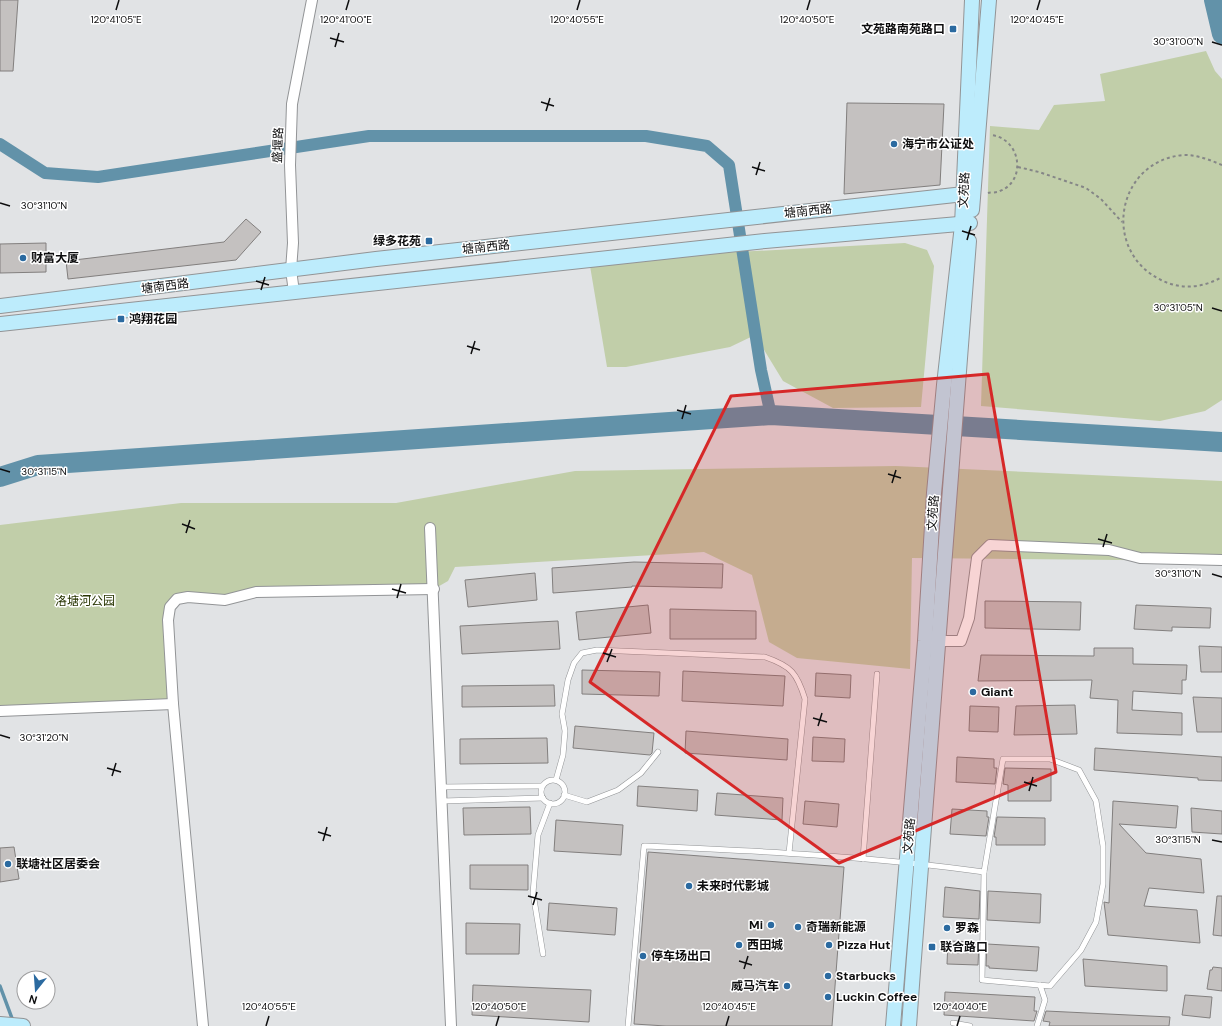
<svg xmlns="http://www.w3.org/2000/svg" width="1222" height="1026" viewBox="0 0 1222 1026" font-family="'DM Sans','Noto Sans SC',sans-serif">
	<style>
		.green { fill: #c1cea9 }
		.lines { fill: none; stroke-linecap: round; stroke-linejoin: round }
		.stream { stroke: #6292a9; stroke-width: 3.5 }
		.canal { stroke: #6292a9; stroke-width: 12 }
		.river { stroke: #6292a9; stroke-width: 20 }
		.building { fill: #c4c1c0; stroke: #827f7e }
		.lane-casing { stroke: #929496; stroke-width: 6 }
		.street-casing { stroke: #929496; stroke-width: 12 }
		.secondary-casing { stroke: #929496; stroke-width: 16 }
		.path { stroke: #858687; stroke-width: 2; stroke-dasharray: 3 3; stroke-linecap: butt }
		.lane { stroke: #fff; stroke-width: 5 }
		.street { stroke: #fff; stroke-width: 10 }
		.secondary { stroke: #bdecfc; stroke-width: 14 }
		.marked { fill: #d62828; fill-opacity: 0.2; stroke: #d62828; stroke-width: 3; stroke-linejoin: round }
		.ticks { fill: none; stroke: #0d0d0e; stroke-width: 1.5 }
		.poi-dot { fill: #2b6aa0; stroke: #fff; stroke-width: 1.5 }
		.labels { text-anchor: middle; stroke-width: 3; stroke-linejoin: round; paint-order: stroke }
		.poi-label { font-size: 12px; font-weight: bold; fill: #0d0d0e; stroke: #fff; text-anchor: start }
		.street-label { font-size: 12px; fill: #0d0d0e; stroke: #fff }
		.park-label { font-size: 12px; fill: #293603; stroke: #fff }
		.ticks-label { font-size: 10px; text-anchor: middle; fill: #0d0d0e; stroke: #fff; stroke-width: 3; stroke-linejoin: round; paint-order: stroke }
	</style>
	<rect width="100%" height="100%" fill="#e1e3e5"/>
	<!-- green -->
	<g class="green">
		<path d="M1206 51 1215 71 1222 79V400L1205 411 1160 421 981 406 990 126 1039 130 1054 105 1105 101 1100 74Z"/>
		<path d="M905 243 927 250 934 266 921 407 833 408 783 381 755 335 730 347 626 367H607L589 260Z"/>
		<path d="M896 466 1222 481V561L912 558 910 669 797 658 769 642 752 575 704 552 455 567 448 581 434 589 256 592 225 600 188 597 170 607 173 704 0 711V525L181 503H396L575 471Z"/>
	</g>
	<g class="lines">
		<!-- stream -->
		<path class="stream" d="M0 986 13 1021"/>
		<!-- canal -->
		<path class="canal" d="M0 144 45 173 98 177 369 136H646L707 146 729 165 761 370 771 415"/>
		<!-- river -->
		<g class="river">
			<path d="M1214 0 1222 34"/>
			<path d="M0 477 38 465 771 415 1222 442"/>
		</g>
	</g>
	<!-- building -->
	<g class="building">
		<path d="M0 0H18L13 71H0Z"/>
		<path d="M847 103 944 104 940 185 844 194Z"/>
		<path d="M246 219 261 232 236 260 68 279 66 261 224 242Z"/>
		<path d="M46 243V272L0 273V244Z"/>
		<path d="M634 562 723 564 722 588 632 586V587L553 593 552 568Z"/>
		<path d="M535 573 537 600 468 607 465 580Z"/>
		<path d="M985 601 1081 602 1080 630 985 628Z"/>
		<path d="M648 605 651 633 579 640 576 612Z"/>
		<path d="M1136 605 1211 608 1210 628 1172 627V631L1134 629Z"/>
		<path d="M670 609 756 611V639H670Z"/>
		<path d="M558 621 560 649 462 654 460 626Z"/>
		<path d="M1199 646 1222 647V672H1201Z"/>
		<path d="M1094 648H1133V664L1187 665 1186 680H1182V694L1133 691 1132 710 1182 713V735L1117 733 1118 700 1090 698 1092 680 978 681 981 655 1094 656Z"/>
		<path d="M582 670 660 672 659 696 582 694Z"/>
		<path d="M683 671 785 676 783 706 682 701Z"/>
		<path d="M816 673 851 675 850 698 815 696Z"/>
		<path d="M554 685 555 706 462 707V686Z"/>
		<path d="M1193 697 1222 698V732H1197Z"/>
		<path d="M1075 705 1077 734 1014 735 1016 706Z"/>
		<path d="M970 706 999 707 998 732 969 731Z"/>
		<path d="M575 726 654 733 652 753 650 755 573 748Z"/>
		<path d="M686 731 788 739 787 760 685 753Z"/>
		<path d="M813 737 845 739 844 762 812 761Z"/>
		<path d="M547 738 548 763 460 764V739Z"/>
		<path d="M1095 748 1222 757V781L1198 780V778L1094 770Z"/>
		<path d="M957 757 994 759V768H997L995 784 956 782Z"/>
		<path d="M1005 768 1051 769V801H1008V785L1003 784Z"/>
		<path d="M638 786 698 790 697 811 637 806Z"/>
		<path d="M717 793 783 798 782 820 715 815Z"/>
		<path d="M805 801 839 804 837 827 803 824Z"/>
		<path d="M1113 801 1178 806 1176 828 1119 824 1146 853 1201 859 1204 893 1149 888 1144 906 1197 910 1200 943 1108 935 1104 902 1109 903Z"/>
		<path d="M530 807 531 834 464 835 463 808Z"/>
		<path d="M1191 808 1222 811V834L1192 832Z"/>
		<path d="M952 809 987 811V817H989L986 836 950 834Z"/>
		<path d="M997 817 1045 818V845H996V837H994Z"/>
		<path d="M556 820 623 825 621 855 554 851Z"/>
		<path d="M14 847 19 879 0 882V848Z"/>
		<path d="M648 852 844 867 832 1026H666L634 1024Z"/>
		<path d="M470 865H528V890L470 889Z"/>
		<path d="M945 887 980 891 979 919 943 917Z"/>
		<path d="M988 891 1041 894 1040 923 987 920Z"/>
		<path d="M1217 896H1222V936L1213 935Z"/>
		<path d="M549 903 617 908 615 935 547 930Z"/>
		<path d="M466 923 520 924 519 954H466Z"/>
		<path d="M948 941 979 942 978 965 947 964Z"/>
		<path d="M987 944 1039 947 1037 971 989 968V966H986Z"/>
		<path d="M1083 959 1167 966V991L1085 986Z"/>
		<path d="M1213 967 1222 968V991L1207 989 1210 970H1212Z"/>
		<path d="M473 985 591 990 589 1022 472 1015Z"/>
		<path d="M945 992 1035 997 1034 1011H1037L1034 1021 944 1015Z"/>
		<path d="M1185 995 1212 997 1210 1018 1182 1015Z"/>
		<path d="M1046 1011 1170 1017 1169 1026H1049L1050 1022 1043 1021Z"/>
	</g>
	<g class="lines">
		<defs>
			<g id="lane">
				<path d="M1003 759H1050L1079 770 1096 801 1103 846V884L1096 922 1081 950 1050 986 982 980 984 872Z"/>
				<path d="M556 780 563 755 565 731 562 714 568 680 574 663 582 653 597 650 765 657C791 666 797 673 805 699L789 853"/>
				<circle cx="553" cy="792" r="12"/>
				<path d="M441 787 542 786"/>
				<path d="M564 795 587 802 618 790 641 773 658 752"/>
				<path d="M442 801 543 798"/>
				<path d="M863 859 877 674"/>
				<path d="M543 954 533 893 538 835 550 803"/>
				<path d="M953 1023 970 1026"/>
				<path d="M628 1026 644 846C757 851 871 856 984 872"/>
				<path d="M1037 1026 1045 1000 1040 985"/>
			</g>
			<g id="street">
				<path d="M294 292 291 270 293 243 290 165 292 104 312 0"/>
				<path d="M430 528 451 1026"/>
				<path d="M931 641H961L969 618 977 558 990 545 1109 550 1140 558 1222 560"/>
				<path d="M0 711 173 704"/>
				<path d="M203 1026 173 704 168 620 170 607 177 599 188 597 225 600 256 592 434 589"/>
			</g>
			<g id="secondary">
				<path d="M972 210 989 0"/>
				<path d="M0 306 376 259 973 193"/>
				<path d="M0 324 765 241 970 223"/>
				<path d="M0 1024 23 1026"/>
				<path d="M893 1026 925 641 934 493 944 385 962 225 972 0"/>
				<path d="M909 1026C928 764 948 502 969 241"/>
			</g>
		</defs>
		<!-- lane casing -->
		<use href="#lane" class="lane-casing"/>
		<!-- street casing -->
		<use href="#street" class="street-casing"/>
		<!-- secondary casing -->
		<use href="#secondary" class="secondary-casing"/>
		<!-- path -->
		<g class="path">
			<path d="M1222 165C1210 160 1198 155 1184 155 1117 160 1100 250 1161 280 1181 290 1203 288 1222 277"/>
			<path d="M1018 167 1039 172 1086 188 1101 199 1122 222"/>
			<path d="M988 193C991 192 997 193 1000 191 1028 180 1020 137 990 135"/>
		</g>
		<!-- lane -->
		<use href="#lane" class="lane"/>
		<!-- street -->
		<use href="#street" class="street"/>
		<!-- secondary -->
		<use href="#secondary" class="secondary"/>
	</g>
	<!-- marked area -->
	<path class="marked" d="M988 374 1056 772 839 863 590 682 731 396Z"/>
	<!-- ticks -->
	<path class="ticks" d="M116 10 119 0M346 10 349 0M577 10 580 0M807 10 810 0M1037 10 1040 0M330 38 344 42M1212 42 1222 45M335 47 339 33M541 102 554 106M546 111 550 98M752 167 765 171M756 175 760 162M0 203 10 206M962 231 975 235M967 240 971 226M256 281 269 285M261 290 265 277M1212 308 1222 311M467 346 480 350M471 354 475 341M677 410 691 414M682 419 686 405M0 469 10 472M888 474 901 478M892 483 896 470M182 524 195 529M186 533 190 520M1098 539 1112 543M1103 547 1107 534M1212 574 1222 577M392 589 406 593M397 598 401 584M603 653 616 657M607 662 612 649M813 718 827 722M818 726 822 713M0 735 10 738M107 768 121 772M112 776 116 763M1024 782 1037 786M1029 791 1033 777M318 832 331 836M1212 840 1222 842M323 841 327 827M528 896 542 900M533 905 537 892M739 961 752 965M744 969 748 956M266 1026 269 1016M496 1026 499 1016M726 1026 729 1016M957 1026 960 1016"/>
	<!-- markers -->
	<g class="poi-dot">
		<rect x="949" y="25" width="8" height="8" rx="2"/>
		<circle cx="894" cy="144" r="4"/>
		<rect x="425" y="237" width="8" height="8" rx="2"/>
		<circle cx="23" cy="258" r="4"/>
		<rect x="117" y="315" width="8" height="8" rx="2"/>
		<circle cx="973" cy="692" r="4"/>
		<circle cx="8" cy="864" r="4"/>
		<circle cx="689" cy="886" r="4"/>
		<circle cx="771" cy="925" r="4"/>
		<circle cx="798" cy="927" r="4"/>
		<circle cx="947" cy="928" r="4"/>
		<circle cx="739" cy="945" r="4"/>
		<circle cx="829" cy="945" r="4"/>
		<rect x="928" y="943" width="8" height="8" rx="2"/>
		<circle cx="643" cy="956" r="4"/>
		<circle cx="828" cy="976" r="4"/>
		<circle cx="787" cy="986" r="4"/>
		<circle cx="828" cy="997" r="4"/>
	</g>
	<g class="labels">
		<!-- poi labels -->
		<g class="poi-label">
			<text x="945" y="33" text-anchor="end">文苑路南苑路口</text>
			<text x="902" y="148">海宁市公证处</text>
			<text x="421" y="245" text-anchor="end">绿多花苑</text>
			<text x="31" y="262">财富大厦</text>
			<text x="129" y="323">鸿翔花园</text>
			<text x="981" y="696">Giant</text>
			<text x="16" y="868">联塘社区居委会</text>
			<text x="697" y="890">未来时代影城</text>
			<text x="763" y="929" text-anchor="end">Mi</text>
			<text x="806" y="931">奇瑞新能源</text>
			<text x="955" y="932">罗森</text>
			<text x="747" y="949">西田城</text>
			<text x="837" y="949">Pizza Hut</text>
			<text x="940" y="951">联合路口</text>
			<text x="651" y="960">停车场出口</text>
			<text x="836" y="980">Starbucks</text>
			<text x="779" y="990" text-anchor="end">威马汽车</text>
			<text x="836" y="1001">Luckin Coffee</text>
		</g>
		<!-- street labels -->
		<g class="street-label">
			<text transform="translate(278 145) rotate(-88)" y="4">盛堰路</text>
			<text transform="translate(964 190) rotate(-87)" y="4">文苑路</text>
			<text transform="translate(808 211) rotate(-6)" y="4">塘南西路</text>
			<text transform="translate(486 247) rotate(-6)" y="4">塘南西路</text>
			<text transform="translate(165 286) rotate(-7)" y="4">塘南西路</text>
			<text transform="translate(933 513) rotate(-86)" y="4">文苑路</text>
			<text transform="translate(909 836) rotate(-85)" y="4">文苑路</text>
		</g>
		<!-- park labels -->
		<g class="park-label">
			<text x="85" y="605">洛塘河公园</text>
		</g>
	</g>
	<g class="ticks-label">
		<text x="116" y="23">120°41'05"E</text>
		<text x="346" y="23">120°41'00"E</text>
		<text x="577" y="23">120°40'55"E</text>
		<text x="807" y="23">120°40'50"E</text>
		<text x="1037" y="23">120°40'45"E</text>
		<text x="1178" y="45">30°31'00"N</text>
		<text x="44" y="209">30°31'10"N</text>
		<text x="1178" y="311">30°31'05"N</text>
		<text x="44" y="475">30°31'15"N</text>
		<text x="1178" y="577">30°31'10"N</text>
		<text x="44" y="741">30°31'20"N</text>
		<text x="1178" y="843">30°31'15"N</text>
		<text x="269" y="1010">120°40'55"E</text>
		<text x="499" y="1010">120°40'50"E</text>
		<text x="729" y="1010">120°40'45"E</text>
		<text x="960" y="1010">120°40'40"E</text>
	</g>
	<!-- north arrow -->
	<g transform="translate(36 990) rotate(197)"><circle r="19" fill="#ffffff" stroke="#9e9e9f"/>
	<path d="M0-3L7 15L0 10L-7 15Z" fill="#2b6aa0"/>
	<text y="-6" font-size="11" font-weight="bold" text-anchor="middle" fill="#0d0d0e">N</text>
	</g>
</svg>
